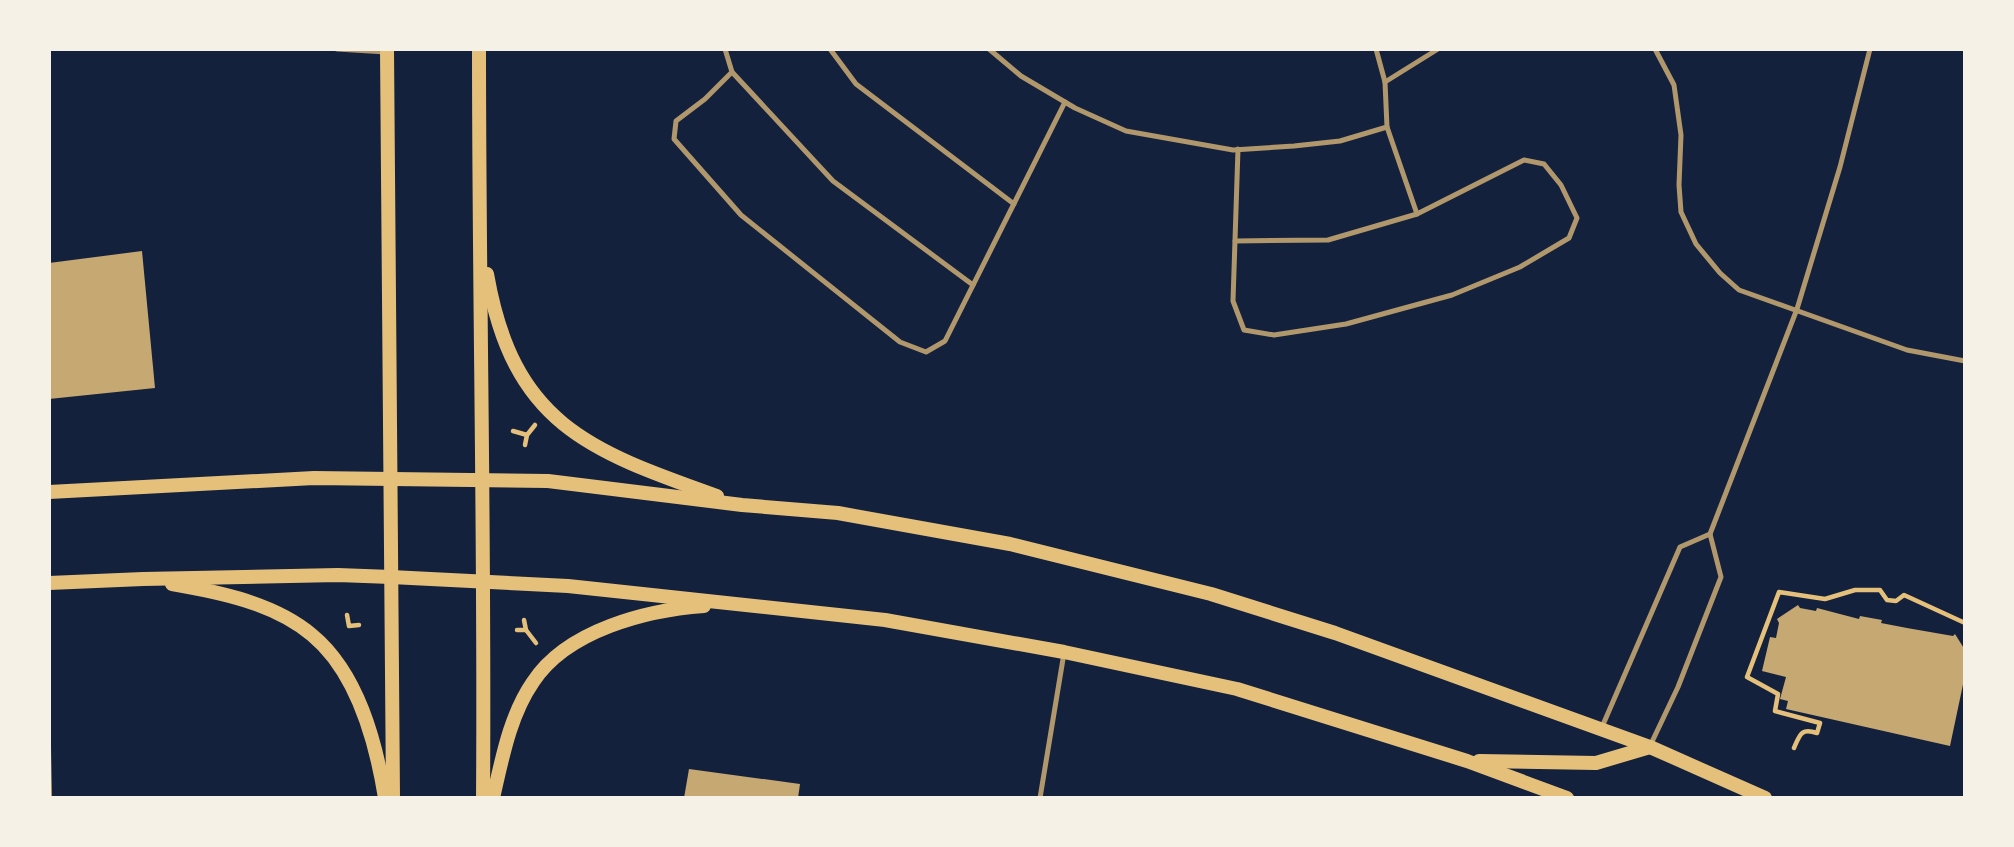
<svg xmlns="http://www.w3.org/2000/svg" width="2014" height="847" viewBox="0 0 2014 847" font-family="'Titillium Web',sans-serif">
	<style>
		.building { fill: #c6a872 }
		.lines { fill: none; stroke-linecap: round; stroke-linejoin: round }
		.path { stroke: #e5c07b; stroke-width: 4.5 }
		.service { stroke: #b1986c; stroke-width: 5 }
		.secondary { stroke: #e5c07b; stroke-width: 14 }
	</style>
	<rect width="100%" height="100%" fill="#14213d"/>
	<!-- building -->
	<g class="building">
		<path d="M142 251 155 388 49 399V263Z"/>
		<path d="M1798 605 1800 608 1816 611 1817 608 1859 619 1860 616 1882 620 1881 623 1907 628 1953 636 1955 634 1965 650V675L1950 746 1786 709 1788 701 1780 699 1786 677 1762 671 1770 637 1776 638 1779 623 1777 619Z"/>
		<path d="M51 747 52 798H49V748Z"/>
		<path d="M689 769 800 784 798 798H684Z"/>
	</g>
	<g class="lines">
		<!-- path -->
		<g class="path">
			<path d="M513 431 527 435"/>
			<path d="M525 445 527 435 535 425"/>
			<path d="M347 615 349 626 359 625"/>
			<path d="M524 620 526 630 536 643"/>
			<path d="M517 630H526"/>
			<path d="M1794 748C1800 734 1801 728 1817 733L1820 723 1775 711 1778 694 1747 677 1779 592 1825 599 1855 590H1880L1887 600 1896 601 1904 595 1965 623"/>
		</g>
		<!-- service -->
		<g class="service">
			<path d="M337 49 386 52"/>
			<path d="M725 49 732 72 705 99 676 121 674 139 741 215 900 342 926 352 945 341 1065 102"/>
			<path d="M830 49 856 84 1014 204"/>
			<path d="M989 49 1021 76 1075 108 1126 131 1233 150 1294 146 1340 141 1387 127 1385 82 1376 49"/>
			<path d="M1655 49 1674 85 1681 135 1679 185 1681 212 1696 244 1720 273 1739 290 1907 350 1965 361"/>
			<path d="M732 72 833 181 973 285"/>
			<path d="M1385 82 1438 49"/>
			<path d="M1238 149 1233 301 1244 330 1274 335 1346 324 1452 295 1520 267 1569 238 1577 218 1561 185 1544 164 1524 160 1417 214 1387 127"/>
			<path d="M1235 241 1328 240 1417 214"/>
			<path d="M1602 727 1680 547 1710 534"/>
			<path d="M1650 746 1678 687 1721 577 1710 534 1797 309 1840 167 1870 49"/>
			<path d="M1040 798 1064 653"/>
		</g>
		<!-- secondary -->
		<g class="secondary">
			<path d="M387 49 393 798"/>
			<path d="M479 49C479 299 485 548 483 798"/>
			<path d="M487 274C513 423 587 450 717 496"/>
			<path d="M49 492 314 478 548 481 742 505 838 513 1010 544 1211 594 1335 633 1650 747 1765 798"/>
			<path d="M49 583 143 579 338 575 391 577 568 586 885 620 1064 652 1237 689 1467 761 1567 798"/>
			<path d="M172 584C219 592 274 603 312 635 358 673 376 742 385 798"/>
			<path d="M1479 761 1596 763 1650 747"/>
			<path d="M493 798C502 759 510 715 533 682 567 630 647 610 704 606"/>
		</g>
	</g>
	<!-- border -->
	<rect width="2014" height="847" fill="none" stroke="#f6f1e7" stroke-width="102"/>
</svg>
